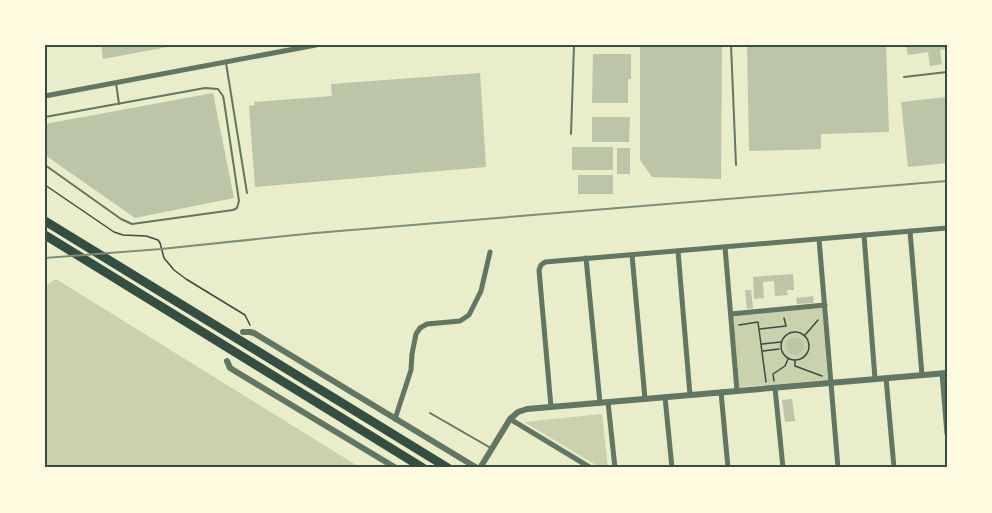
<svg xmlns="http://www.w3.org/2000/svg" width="992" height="513" viewBox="0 0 992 513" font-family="'Nunito Sans',sans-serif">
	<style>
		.green { fill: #cad2ad }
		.building { fill: #bcc5a7 }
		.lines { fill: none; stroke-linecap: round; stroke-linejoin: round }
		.path { stroke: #344e41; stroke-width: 1.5 }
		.service { stroke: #617663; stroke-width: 2 }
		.minor { stroke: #617663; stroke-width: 5 }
		.tertiary { stroke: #617663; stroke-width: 6 }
		.motorway { stroke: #344e41; stroke-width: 9 }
		.rail { stroke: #7c8e77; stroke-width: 2 }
		.neatline { fill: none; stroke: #344e41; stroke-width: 2 }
	</style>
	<rect width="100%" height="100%" fill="#e9edc9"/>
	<!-- green -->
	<g class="green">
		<path d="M56 279 361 468H45V286Z"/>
		<path d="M822 306 828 380 739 387 733 316Z"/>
		<path d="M602 414 608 468H601L524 422Z"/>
	</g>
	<!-- building -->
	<g class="building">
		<path d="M101 45H173V46L103 59Z"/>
		<path d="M640 45H722L721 179 652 177 640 160Z"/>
		<path d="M747 45H886L889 132 821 134V149L749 151Z"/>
		<path d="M906 45H947V49L940 50 942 64 930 66 928 52 908 55Z"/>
		<path d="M593 54H631V79H628V103H592Z"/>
		<path d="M480 73 486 167 255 187 249 106 255 105 254 102 332 96 331 84Z"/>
		<path d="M213 93 234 198 135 218 45 155V124Z"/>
		<path d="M947 97V163L908 167 901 102Z"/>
		<path d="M592 117H630L629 142H592Z"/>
		<rect x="572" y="147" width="41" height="23"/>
		<rect x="617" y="148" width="13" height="26"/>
		<rect x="578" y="175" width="35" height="19"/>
		<path d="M793 274 794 290H787L788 295 775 296 774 281 763 282 764 298 754 299 753 277Z"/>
		<path d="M745 290H751L753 308 747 309Z"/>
		<path d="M813 296 814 303 797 304 796 298Z"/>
		<circle cx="795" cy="346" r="9"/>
		<path d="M792 399 795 421 785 422 782 400Z"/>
	</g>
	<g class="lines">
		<!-- path -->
		<g class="path">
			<path d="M45 185 114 232 123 235 146 236 158 240 160 243 164 258 174 270 186 279 245 315 250 325"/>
			<path d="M739 325 758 322 766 382"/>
			<path d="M760 329 786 326 784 318"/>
			<circle cx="795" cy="346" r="14"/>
			<path d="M805 335 818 320"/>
			<path d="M762 344 781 342"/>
			<path d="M763 351 779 349"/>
			<path d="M795 360V366L822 376"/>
			<path d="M774 381 773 374 785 366 788 359"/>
		</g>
		<!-- service -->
		<g class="service">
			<path d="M731 45 736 165"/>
			<path d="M226 63 247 193"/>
			<path d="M904 77 947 72"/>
			<path d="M116 83 119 104"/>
			<path d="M45 117 205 88 218 89 223 96 224 101 239 201 237 208 233 210 132 224 121 219 45 165"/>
			<path d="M571 134 574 45"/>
			<path d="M430 413 489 447"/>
		</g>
		<!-- minor -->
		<g class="minor">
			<path d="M45 96 316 45"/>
			<path d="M910 231 922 375"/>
			<path d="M864 235 875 379"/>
			<path d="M819 239 838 468"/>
			<path d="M725 247 737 391"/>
			<path d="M678 251 690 395"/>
			<path d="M632 255 645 399"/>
			<path d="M586 258 600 403"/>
			<path d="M731 314 825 305"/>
			<path d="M942 373 947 434"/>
			<path d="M886 378 894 468"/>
			<path d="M775 388 783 468"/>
			<path d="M721 392 728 468"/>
			<path d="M665 397 672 468"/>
			<path d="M608 402 615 468"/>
			<path d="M551 407 539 270 541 265 545 262 947 228"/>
			<path d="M395 419 411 370 412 354 416 334 420 328 427 324 460 321 469 315 481 291 490 252"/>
			<path d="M510 419 591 468"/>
		</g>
		<!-- tertiary -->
		<g class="tertiary">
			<path d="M243 332H250L254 333 477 468"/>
			<path d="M227 361 230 368 396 468"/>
			<path d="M480 468 510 419 518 412 527 409 947 373"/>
		</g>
		<!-- motorway -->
		<g class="motorway">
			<path d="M45 221 448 468"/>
			<path d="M45 235 423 468"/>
		</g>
		<!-- rail -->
		<path class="rail" d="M45 258 161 249 315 233 947 181"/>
	</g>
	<!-- border -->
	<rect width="992" height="513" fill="none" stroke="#fefae0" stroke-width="93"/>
	<rect x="46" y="46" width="900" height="420" class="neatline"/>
</svg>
